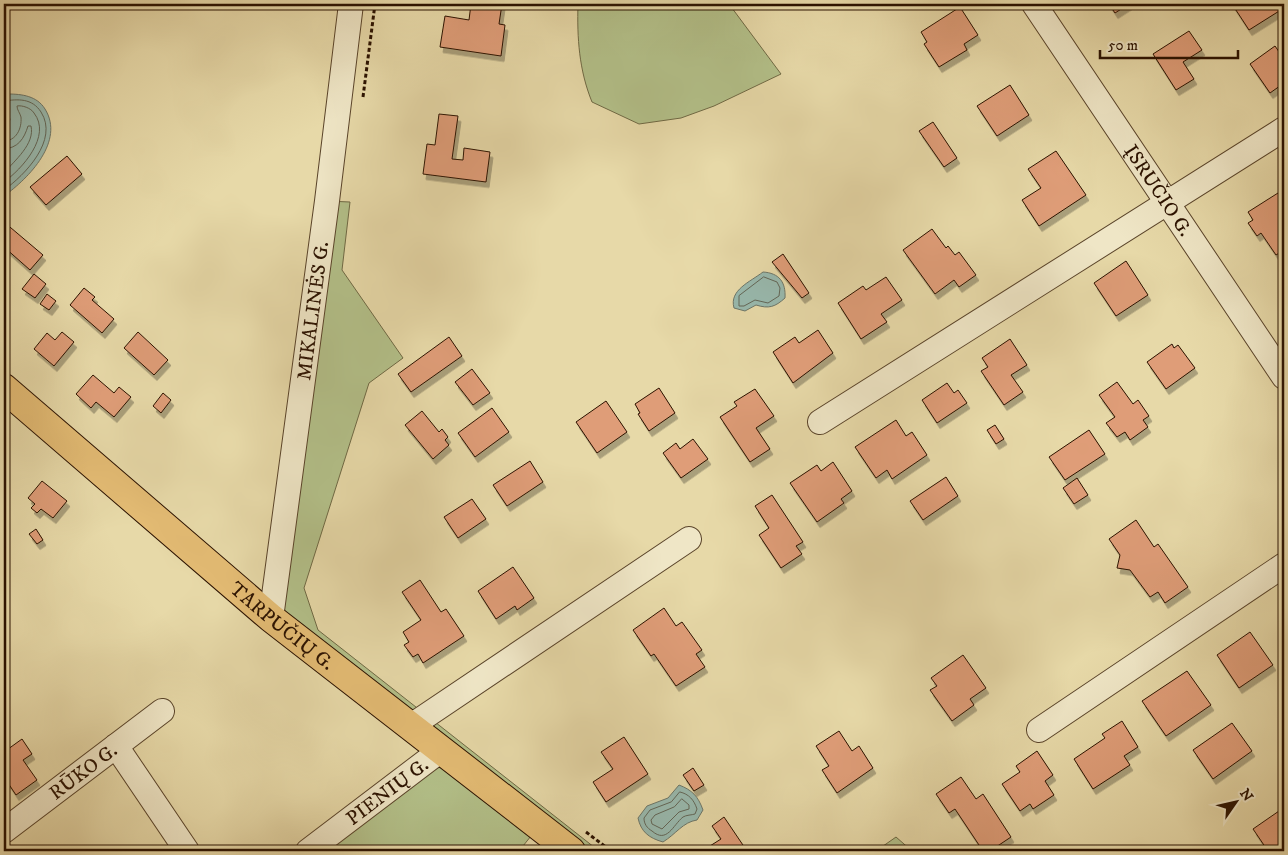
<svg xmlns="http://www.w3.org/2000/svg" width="1288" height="855" viewBox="0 0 1288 855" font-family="'IM FELL DW Pica',serif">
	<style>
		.green { fill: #b3c089; stroke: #6f6944 }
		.water { fill: #98b9ae; stroke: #6c7668 }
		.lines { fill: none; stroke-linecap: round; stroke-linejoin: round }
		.shore { stroke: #626657; stroke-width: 1 }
		.building { fill: #df9d78; stroke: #2b1200; filter: url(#shadow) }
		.minor-casing { stroke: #5a442a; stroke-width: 26 }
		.major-casing { stroke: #2b1200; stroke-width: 30 }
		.path { stroke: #2b1200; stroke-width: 3; stroke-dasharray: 4 2.5; stroke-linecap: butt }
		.minor { stroke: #efe6c6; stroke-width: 24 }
		.major { stroke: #e4bc74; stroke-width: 28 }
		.labels { text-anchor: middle; stroke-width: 4; stroke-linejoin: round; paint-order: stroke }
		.street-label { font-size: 20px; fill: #2b1200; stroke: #efe6c6 }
	</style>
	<defs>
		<filter id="shadow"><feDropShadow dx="3" dy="5.5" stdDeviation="0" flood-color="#0004"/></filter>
	</defs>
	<rect width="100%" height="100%" fill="#e7d9a8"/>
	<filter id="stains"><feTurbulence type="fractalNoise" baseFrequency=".004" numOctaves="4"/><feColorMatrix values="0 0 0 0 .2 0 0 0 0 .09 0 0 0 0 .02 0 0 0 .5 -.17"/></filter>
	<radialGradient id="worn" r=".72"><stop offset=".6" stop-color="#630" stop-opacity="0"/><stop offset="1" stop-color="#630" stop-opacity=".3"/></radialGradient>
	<!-- green -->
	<g class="green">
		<path d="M578 4H729L781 74 714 106 681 118 639 124 592 102C579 70 577 38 578 4Z"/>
		<path d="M327 201 350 202 342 270 403 358 369 383 304 588 318 630 599 851H571L271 618Z"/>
		<path d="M445 767 531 836 519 851H320L424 769Z"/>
		<path d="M896 837 912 851H876Z"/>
	</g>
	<!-- water -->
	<g class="water">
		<path d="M8 94C22 94 37 96 45 109 65 141 29 178 4 196V132L8 128 10 119 4 109V98Z"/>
		<path d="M763 272C779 273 786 282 785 298 775 307 769 309 756 305L745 311 734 308C729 290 750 282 763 272Z"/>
		<path d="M679 785C692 790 698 796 703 810L697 820C683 822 676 834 663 842 649 838 641 832 638 818L647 806 668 798Z"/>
	</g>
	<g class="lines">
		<!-- shore -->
		<g class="shore">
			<path d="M4 101C18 99 32 98 41 112 59 140 25 175 4 190"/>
			<path d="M4 141C16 141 22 129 21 117 20 113 17 110 17 106 22 105 31 108 34 113 52 136 22 169 4 182"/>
			<path d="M4 149C18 148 24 139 28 126H31C35 144 15 160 4 173"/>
			<path d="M764 277 777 282 780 288 779 296 768 303 755 300 744 306H739V296Z"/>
			<path d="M680 792C689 794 694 800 697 809L695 814C692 815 686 815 683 817 673 825 667 844 652 831 647 828 644 824 644 818L650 810 671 802Z"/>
			<path d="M682 799 689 805V809L679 812 662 829 652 824 651 820 655 815 674 807Z"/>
		</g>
	</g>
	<!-- building -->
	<g class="building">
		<path d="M471 4H502L499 24 505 25 501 56 440 47 445 16 469 20Z"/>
		<path d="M1109 4H1129L1115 13Z"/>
		<path d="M1232 4H1281L1284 8 1249 30Z"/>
		<path d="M960 7 978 35 964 44 967 50 939 67 924 44 927 42 921 32Z"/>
		<path d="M1189 31 1202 50 1183 62 1194 79 1176 90 1153 54Z"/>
		<path d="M1275 46 1284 59V83L1270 93 1250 64Z"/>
		<path d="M1010 85 1029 115 997 136 977 106Z"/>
		<path d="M439 114 458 116 452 159 463 160 464 148 490 152 486 182 423 174 427 144 435 145Z"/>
		<path d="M933 122 957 158 944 167 919 131Z"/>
		<path d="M1056 151 1086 195 1039 226 1022 200 1041 188 1028 169Z"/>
		<path d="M67 156 82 174 46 205 30 187Z"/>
		<path d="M1278 193 1284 202V250L1276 255 1261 233 1257 236 1248 223 1253 220 1248 212Z"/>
		<path d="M4 222 43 255 30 270 4 247Z"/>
		<path d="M932 229 946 248 948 246 955 255 959 252 976 275 959 287 954 280 935 294 903 250Z"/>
		<path d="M783 254 809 293 802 298 772 262Z"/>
		<path d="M1126 261 1148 295 1116 316 1094 283Z"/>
		<path d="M34 274 46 284 35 298 22 289Z"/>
		<path d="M886 277 902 300 881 314 887 322 861 339 838 303 863 286 866 290Z"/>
		<path d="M84 288 95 297 92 300 114 319 102 333 70 305Z"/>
		<path d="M47 294 56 301 49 310 40 304Z"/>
		<path d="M818 330 833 353 793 383 773 352 795 337 799 343Z"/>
		<path d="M62 332 74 342 54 366 34 349 47 333 55 340Z"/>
		<path d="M138 332 168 360 154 375 124 348Z"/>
		<path d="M449 337 462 356 411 392 398 374Z"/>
		<path d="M1010 339 1027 365 1011 375 1023 392 1004 405 981 371 988 367 982 358Z"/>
		<path d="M1172 344 1174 348 1178 345 1195 368 1166 389 1147 362Z"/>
		<path d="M472 369 490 393 473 405 455 382Z"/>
		<path d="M93 375 114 393 119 387 131 397 114 417 96 402 91 408 76 394Z"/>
		<path d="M1117 382 1133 404 1138 400 1149 416 1143 420 1148 427 1130 440 1125 432 1117 437 1106 423 1115 417 1099 395Z"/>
		<path d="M947 383 954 393 958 390 967 403 937 423 922 400Z"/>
		<path d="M659 388 675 413 649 431 638 414 640 413 635 404Z"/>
		<path d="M755 389 774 416 756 428 770 449 750 462 720 417 737 406 734 402Z"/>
		<path d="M163 393 171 400 161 413 153 406Z"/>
		<path d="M606 401 627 432 597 453 576 422Z"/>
		<path d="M492 408 509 432 475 457 458 433Z"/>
		<path d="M422 411 439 432 442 429 448 437 445 440 449 445 433 459 405 425Z"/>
		<path d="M896 420 906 436 912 432 927 455 892 479 887 470 876 478 855 447Z"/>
		<path d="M995 425 1004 439 996 444 987 430Z"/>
		<path d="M1089 430 1105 454 1065 480 1049 457Z"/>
		<path d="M693 439 708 459 681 478 663 453 676 443 680 449Z"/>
		<path d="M530 461 543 482 507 506 493 485Z"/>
		<path d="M833 462 852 491 841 499 844 503 817 522 790 483 817 465 821 471Z"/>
		<path d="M946 477 958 496 923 520 910 501Z"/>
		<path d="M1077 478 1088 495 1074 504 1063 488Z"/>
		<path d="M42 481 67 501 53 518 41 509 37 513 31 508 35 504 28 498Z"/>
		<path d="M772 495 803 542 796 546 802 554 781 568 759 535 769 528 755 506Z"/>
		<path d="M472 499 486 519 458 538 444 517Z"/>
		<path d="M1136 520 1154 547 1158 544 1188 587 1165 603 1158 592 1150 597 1130 570 1117 568 1120 555 1109 539Z"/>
		<path d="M36 529 43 540 37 544 29 534Z"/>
		<path d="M513 567 534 598 517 610 515 606 496 619 478 591Z"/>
		<path d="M420 580 441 612 446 609 464 636 423 663 418 654 413 657 404 645 409 642 403 632 421 620 402 592Z"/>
		<path d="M664 608 676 626 682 622 702 650 696 654 705 667 676 686 654 654 651 656 633 630Z"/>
		<path d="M1250 632 1273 665 1239 688 1217 655Z"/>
		<path d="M963 655 986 688 970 699 974 705 952 721 930 690 937 686 931 678Z"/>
		<path d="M1187 671 1211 705 1166 736 1142 701Z"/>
		<path d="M1122 721 1138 747 1124 756 1130 765 1093 789 1074 759 1105 738 1102 734Z"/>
		<path d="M1232 723 1252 751 1213 779 1193 750Z"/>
		<path d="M839 731 852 751 859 746 873 768 837 793 822 770 829 766 816 746Z"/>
		<path d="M624 737 648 774 606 802 593 782 613 769 601 752Z"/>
		<path d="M22 739 32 754 23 760 37 780 16 795 4 777V752Z"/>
		<path d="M1037 751 1053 775 1045 781 1054 795 1033 809 1030 804 1020 811 1002 784 1020 772 1016 766Z"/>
		<path d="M693 768 704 785 694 791 683 775Z"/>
		<path d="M961 777 976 799 983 794 1011 837 990 851H983L955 809 949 813 936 794Z"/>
		<path d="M1279 811 1284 819V851H1268L1253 829Z"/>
		<path d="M724 817 747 851H702L721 839 712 826Z"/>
	</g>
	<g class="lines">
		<defs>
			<g id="minor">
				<path id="s1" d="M1034 4 1284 377"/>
				<path d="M820 422 1284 129"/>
				<path id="s2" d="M271 618 327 201 351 4"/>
				<path d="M411 726 689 539"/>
				<path d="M1039 730 1284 565"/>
				<path d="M116 746 187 851"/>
				<path id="s3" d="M4 831 162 711"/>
				<path id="s4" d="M308 851 441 750"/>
			</g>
			<g id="major">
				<path id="s5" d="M4 388 271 618 571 851"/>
			</g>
		</defs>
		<!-- minor casing -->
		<use href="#minor" class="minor-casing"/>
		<!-- major casing -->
		<use href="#major" class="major-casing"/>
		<!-- path -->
		<g class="path">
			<path d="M363 97 375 4"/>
			<path d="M586 832 611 851"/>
		</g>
		<!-- minor -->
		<use href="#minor" class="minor"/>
		<!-- major -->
		<use href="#major" class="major"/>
	</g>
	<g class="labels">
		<!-- street labels -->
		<g class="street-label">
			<text dy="7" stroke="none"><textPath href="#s1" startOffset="224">ĮSRUČIO G.</textPath></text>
			<text dy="7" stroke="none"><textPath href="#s2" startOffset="310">MIKALINĖS G.</textPath></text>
			<text dy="7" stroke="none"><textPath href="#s5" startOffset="366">TARPUČIŲ G.</textPath></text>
			<text dy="7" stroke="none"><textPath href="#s3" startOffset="99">RŪKO G.</textPath></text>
			<text dy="7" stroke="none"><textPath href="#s4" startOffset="99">PIENIŲ G.</textPath></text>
		</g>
	</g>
	<!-- margin -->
	<rect width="1288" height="855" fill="none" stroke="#e7d9a8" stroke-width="20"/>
	<rect x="5" y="5" width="1278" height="845" fill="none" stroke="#2b1200" stroke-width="2.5"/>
	<rect x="10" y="10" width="1268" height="835" fill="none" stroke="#2b1200"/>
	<!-- north arrow -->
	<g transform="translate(1236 802) rotate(56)" stroke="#efe6c6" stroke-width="4" paint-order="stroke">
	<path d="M0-4L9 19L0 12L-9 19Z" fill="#2b1200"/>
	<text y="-8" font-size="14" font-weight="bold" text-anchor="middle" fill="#2b1200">N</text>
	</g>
	<!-- scale -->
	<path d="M1100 50v8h138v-8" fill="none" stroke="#2b1200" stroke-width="2.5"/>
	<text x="1108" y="50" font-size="15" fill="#2b1200" stroke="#efe6c6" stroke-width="4" paint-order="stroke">50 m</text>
	<rect width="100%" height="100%" filter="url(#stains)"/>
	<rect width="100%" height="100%" fill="url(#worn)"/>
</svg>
